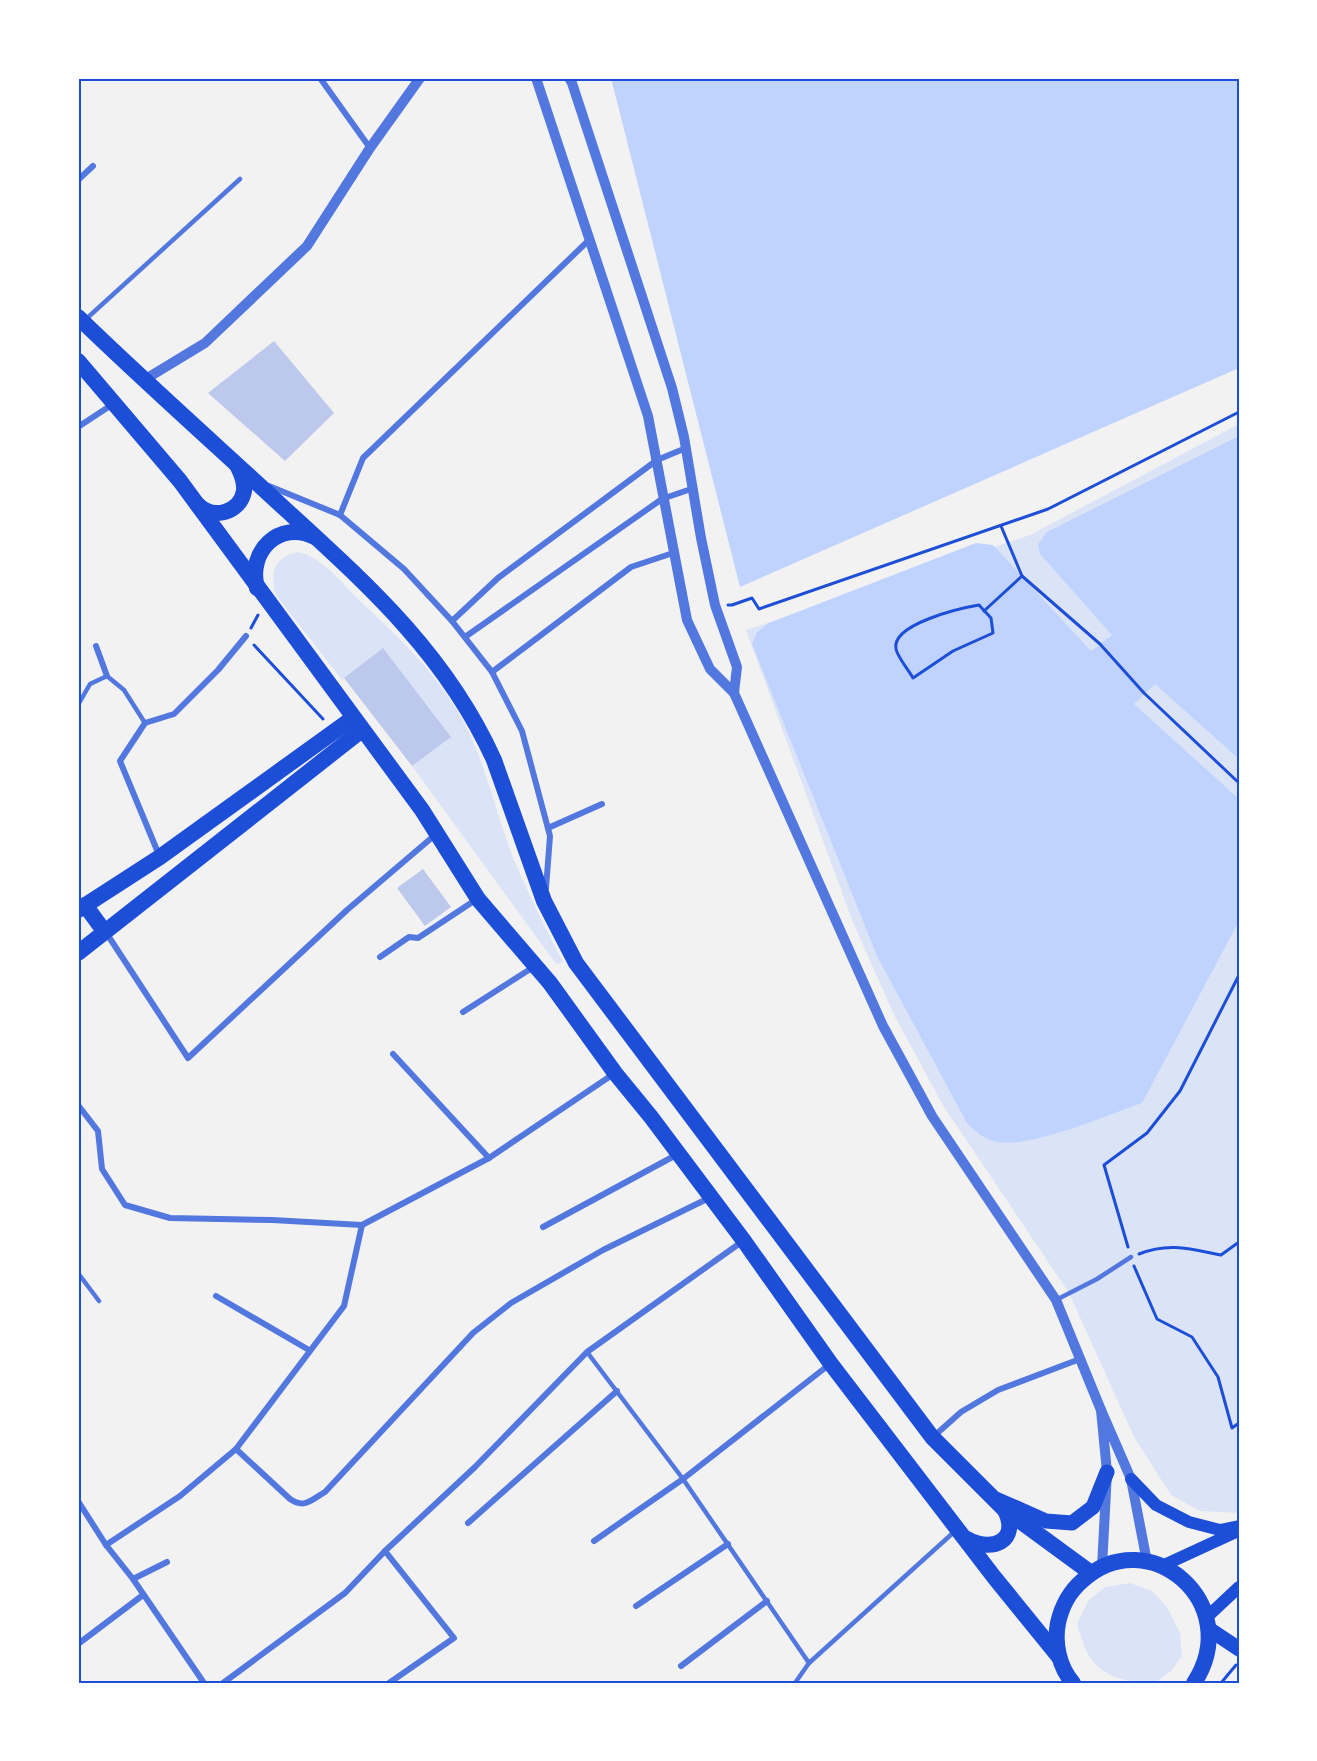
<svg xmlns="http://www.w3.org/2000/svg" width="1317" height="1761" viewBox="0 0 1317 1761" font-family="'Fira Sans Condensed',sans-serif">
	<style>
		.green { fill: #dbe4f7 }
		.water { fill: #bfd3fe }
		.building { fill: #bdc9ec }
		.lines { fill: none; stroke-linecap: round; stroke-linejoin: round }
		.path { stroke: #1d4ed8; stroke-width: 3 }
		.service { stroke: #5277de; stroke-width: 4.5 }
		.minor { stroke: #5277de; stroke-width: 6 }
		.tertiary { stroke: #5277de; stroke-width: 10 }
		.secondary { stroke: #1d4ed8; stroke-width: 12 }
		.primary { stroke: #1d4ed8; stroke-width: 15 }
		.trunk { stroke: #1d4ed8; stroke-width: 16 }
		.neatline { fill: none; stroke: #1d4ed8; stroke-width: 2 }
	</style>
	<rect width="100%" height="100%" fill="#f2f2f2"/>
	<!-- green -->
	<g class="green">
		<path d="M1239 424V1513L1200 1511 1171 1495 1134 1437 1069 1293 944 1107 894 1015 852 920 746 630 1030 535Z"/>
		<path d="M298 552C322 557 341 582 358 599 394 633 429 665 455 707 480 746 491 794 506 838 521 881 542 921 563 962L556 964 412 766 450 737 383 649 342 680 275 594C271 572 273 557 298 552Z"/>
		<path d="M1130 1583 1152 1591 1167 1607 1180 1633 1182 1656 1171 1671 1155 1683C1136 1683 1112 1680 1097 1666 1086 1656 1081 1637 1077 1624L1088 1601 1105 1587Z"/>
	</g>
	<!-- water -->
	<g class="water">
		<path d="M611 78H1239V368L740 587Z"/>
		<path d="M1239 436V759L1155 684 1134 704 1239 799V921L1142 1103C1108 1115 1031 1148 998 1142 985 1140 976 1132 967 1123L877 956 752 644 757 632 769 623 976 543 993 545 1091 651 1112 635 1040 554 1038 544 1047 532Z"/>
	</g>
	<!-- building -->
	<g class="building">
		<path d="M274 341 334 413 285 461 208 393Z"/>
		<path d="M383 648 451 737 412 766 344 678Z"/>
		<path d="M423 869 451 907 425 926 397 888Z"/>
	</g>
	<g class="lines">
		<!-- path -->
		<g class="path">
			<path d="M1001 526 1022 576 1100 644 1144 693 1239 783"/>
			<path d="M728 605H732L752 598 759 609 1048 509 1239 412"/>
			<path d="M979 605 991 618 993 633 953 651 913 678C908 669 898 658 896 649 891 624 961 608 979 605Z"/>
			<path d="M984 611 1022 576"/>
			<path d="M251 628 258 615"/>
			<path d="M254 645 323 719"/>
			<path d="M1128 1247 1104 1165 1147 1133 1180 1091 1239 975"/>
			<path d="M1139 1254C1169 1242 1191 1249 1221 1255L1239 1242"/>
			<path d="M1134 1266 1157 1319 1192 1337 1218 1377 1232 1428 1239 1423"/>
			<path d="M1221 1683 1236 1665"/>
		</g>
		<!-- service -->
		<g class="service">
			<path d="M85 320 240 179"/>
			<path d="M78 705 90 684 107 676 124 690 145 723"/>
			<path d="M78 1273 99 1301"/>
			<path d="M1056 1300 1097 1279 1131 1257"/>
			<path d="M587 1352 683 1479 809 1663"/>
			<path d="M795 1683 809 1663 954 1532"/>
		</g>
		<!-- minor -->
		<g class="minor">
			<path d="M320 78 370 148"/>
			<path d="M78 180 93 166"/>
			<path d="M78 427 113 404"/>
			<path d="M269 486 340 515 404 569 452 621 492 672"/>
			<path d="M340 515 363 458 589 240"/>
			<path d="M452 621 498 578 657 460 686 448"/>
			<path d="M465 637 662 499 694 488"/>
			<path d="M96 646 107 676"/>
			<path d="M548 828 602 804"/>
			<path d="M159 855 120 761 145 723 174 714 218 670 246 636"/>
			<path d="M546 888 550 836 522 731 492 672 631 567 673 553"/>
			<path d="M107 934 188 1058 347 910 435 835"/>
			<path d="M380 957 409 937 418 938 477 899"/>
			<path d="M463 1012 535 966"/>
			<path d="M393 1054 489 1158"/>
			<path d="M78 1105 98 1131 102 1169 125 1205 170 1218 272 1220 362 1225"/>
			<path d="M543 1227 678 1154"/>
			<path d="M216 1296 309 1350"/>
			<path d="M933 1437 961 1412 998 1390 1080 1359"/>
			<path d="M236 1449 290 1499C305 1509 311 1500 325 1492L473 1333 511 1303 603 1250 711 1197"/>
			<path d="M78 1501 106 1545 133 1579 204 1683"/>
			<path d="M468 1523 617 1391"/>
			<path d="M594 1541 683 1479 830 1364"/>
			<path d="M106 1545 180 1496 236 1449 344 1306 362 1225 489 1158 615 1073"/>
			<path d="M385 1551 454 1638 389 1683"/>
			<path d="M133 1579 167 1562"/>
			<path d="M636 1606 728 1544"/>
			<path d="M78 1644 143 1595"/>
			<path d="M681 1666 767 1601"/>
			<path d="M223 1683 345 1593 385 1551 475 1467 587 1352 743 1241"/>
		</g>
		<!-- tertiary -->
		<g class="tertiary">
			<path d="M536 78 648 416 687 620 710 669 734 693 737 667 715 605 701 538 684 437 672 388 572 83 569 78"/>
			<path d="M144 380 205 343 307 246 370 148 420 78"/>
			<path d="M734 693 883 1026 932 1116 1056 1300 1101 1410"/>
			<path d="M1102 1567 1107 1472 1101 1410 1131 1479 1147 1562"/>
		</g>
		<!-- secondary -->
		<g class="secondary">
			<path d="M1131 1479 1156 1505 1189 1522 1220 1530 1239 1526"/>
			<path d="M1162 1566 1238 1531"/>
			<path d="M1207 1617 1239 1587"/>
		</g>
		<!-- primary -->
		<g class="primary">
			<path d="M996 1499 1046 1521 1072 1523 1093 1507 1107 1472"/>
			<path d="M1209 1629 1239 1649"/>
		</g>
		<!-- trunk -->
		<g class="trunk">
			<path d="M78 317C145 382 215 444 284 508 368 585 446 654 494 760L544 901 576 963 932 1437 1005 1510 1091 1573"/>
			<path d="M78 361 180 481 422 810 478 899 550 983 615 1073 651 1117 744 1241 831 1364 994 1577 1059 1657"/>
			<path d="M198 505C213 520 240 513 244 491 245 482 242 475 238 467"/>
			<path d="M257 588C247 552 279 519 315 537"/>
			<path d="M85 905 104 931"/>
			<path d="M78 910 160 857 353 718"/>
			<path d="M78 953 362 730"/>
			<path d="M967 1539C992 1553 1020 1541 1005 1510"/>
			<path d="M1073 1683C1059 1667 1054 1643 1058 1623 1062 1605 1069 1592 1083 1580 1148 1521 1246 1603 1194 1683"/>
		</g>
	</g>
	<!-- border -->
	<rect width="1317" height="1761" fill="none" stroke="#ffffff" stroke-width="159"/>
	<rect x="80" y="80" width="1158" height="1602" class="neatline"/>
</svg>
